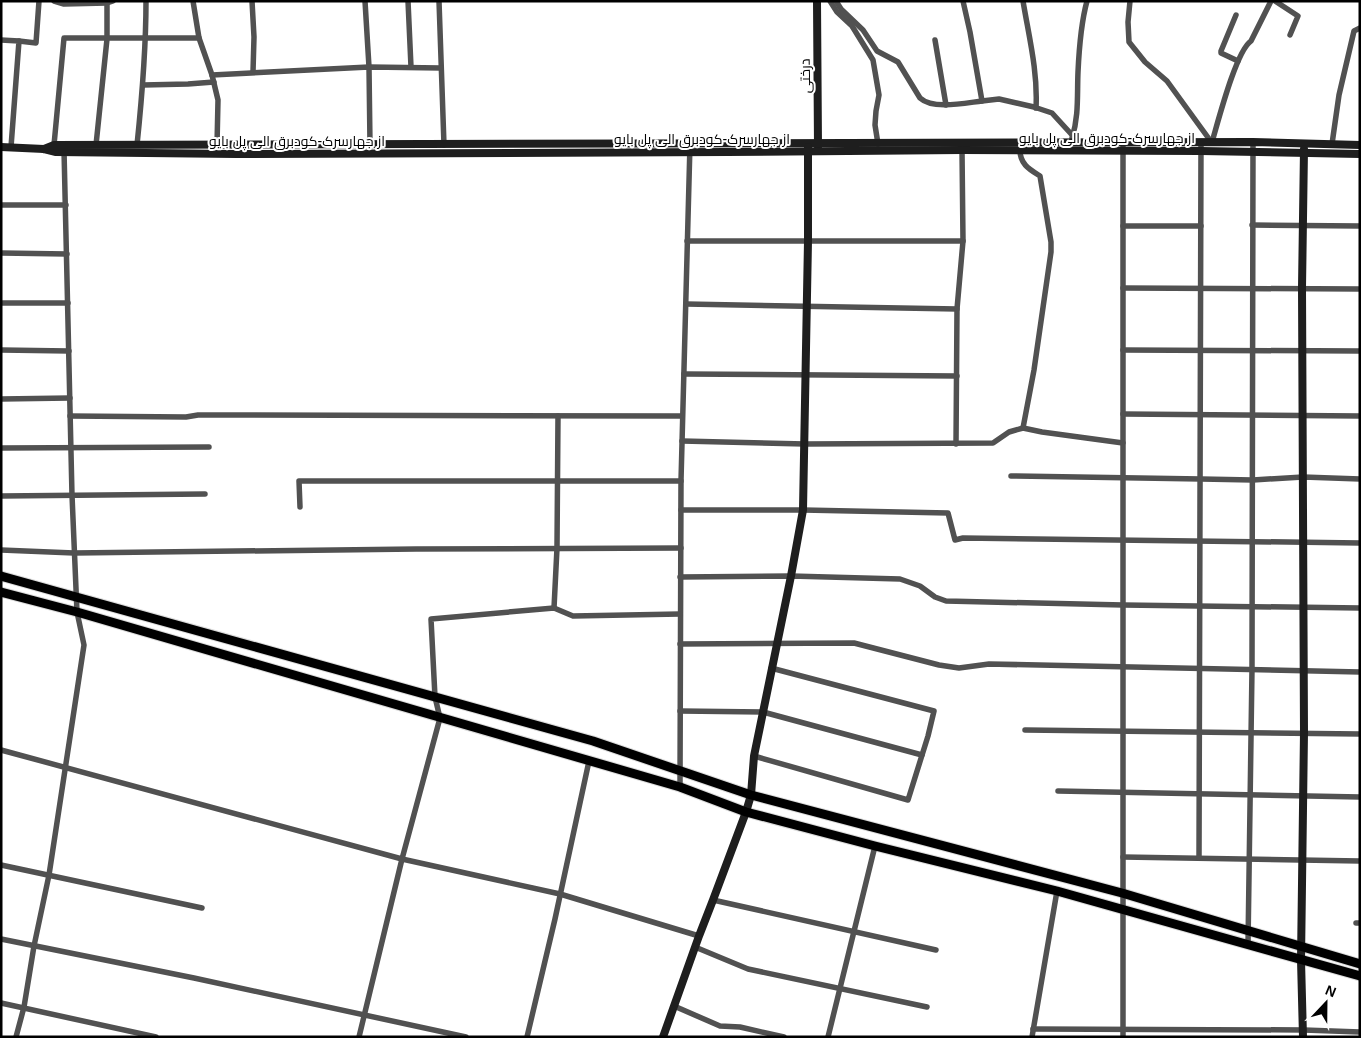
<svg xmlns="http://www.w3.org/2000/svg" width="1361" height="1038" viewBox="0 0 1361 1038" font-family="Arial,Cairo,sans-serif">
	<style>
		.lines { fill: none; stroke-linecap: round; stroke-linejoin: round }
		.primary-casing { stroke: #dbdbdb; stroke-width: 11 }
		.street { stroke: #515151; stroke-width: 5.5 }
		.secondary { stroke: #1e1e1e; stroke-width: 8 }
		.primary { stroke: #000; stroke-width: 9 }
		.labels { text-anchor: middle; stroke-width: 4; stroke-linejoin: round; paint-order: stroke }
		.street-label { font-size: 14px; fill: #000; stroke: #fff }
	</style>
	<rect width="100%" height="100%" fill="#fff"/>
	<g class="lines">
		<defs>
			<g id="primary">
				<path d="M1 576 593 741 751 795 1122 893 1360 964"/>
				<path d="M1 592 77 612 680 787 746 812 875 846 1057 891 1360 976"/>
			</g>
		</defs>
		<!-- primary casing -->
		<use href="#primary" class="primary-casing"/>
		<!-- street -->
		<g class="street">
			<path d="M54 1 64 4 107 3 113 1"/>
			<path d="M193 1 199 38 212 75 218 100 217 145"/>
			<path d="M252 1 254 37 253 72"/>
			<path d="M365 1 369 67 370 145"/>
			<path d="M408 1 411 67"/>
			<path d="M439 1 444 145"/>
			<path d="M830 1 837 12 852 26 873 60 879 95 876 111 875 125 878 144"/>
			<path d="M836 1 841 9 863 30 877 51 898 62 920 98C933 110 965 103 982 101"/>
			<path d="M963 1 970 32 982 101 999 99 1034 107 1052 113 1073 136"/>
			<path d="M1023 1C1029 37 1038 72 1036 108"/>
			<path d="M1130 1 1128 22 1129 42 1145 62 1167 81 1212 143"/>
			<path d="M1275 1 1298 16 1290 35"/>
			<path d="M1236 15 1221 51V53L1238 61"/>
			<path d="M1 40 19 41 11 147"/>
			<path d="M935 40 946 105"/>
			<path d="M19 41 36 43 39 1"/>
			<path d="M212 75 369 67 441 68"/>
			<path d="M143 85 188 84 214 82"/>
			<path d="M1072 138C1079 116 1077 95 1078 72 1079 50 1081 23 1087 1"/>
			<path d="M1212 142C1218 122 1236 51 1251 41L1271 1"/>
			<path d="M1332 144 1339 95 1354 31 1360 28"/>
			<path d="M54 145 64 38H199"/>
			<path d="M96 145 107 39V3"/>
			<path d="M137 145C142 97 146 50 146 1"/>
			<path d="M1020 150C1020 164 1029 169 1040 176L1051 242V252L1034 370 1023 428"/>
			<path d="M1 205H66"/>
			<path d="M1252 225 1360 226"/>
			<path d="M1123 226H1201"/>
			<path d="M687 241H963"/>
			<path d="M1 253 67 254"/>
			<path d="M1123 288 1360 289"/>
			<path d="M1 303H68"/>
			<path d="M686 304 957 309"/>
			<path d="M1 350 69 351"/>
			<path d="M1123 350 1360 351"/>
			<path d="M684 374 957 376"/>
			<path d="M1 399 70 398"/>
			<path d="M1123 414 1360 416"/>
			<path d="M70 416 186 417 198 415 682 416"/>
			<path d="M682 441 805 444 993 443 1009 432 1023 428 1042 432 1123 443"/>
			<path d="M956 444 957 309 963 241 962 150"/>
			<path d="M1 448 209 447"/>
			<path d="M1011 476 1201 479 1253 480 1303 477 1360 479"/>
			<path d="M1 496 205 494"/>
			<path d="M300 507 299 481H681"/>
			<path d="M681 510H803L948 513 955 540 963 538 1360 543"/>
			<path d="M1 550 74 553 416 549 681 548"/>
			<path d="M680 577 791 576 900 579 920 586 935 597 946 601 1123 605 1360 608"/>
			<path d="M554 608 557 548 558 416"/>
			<path d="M680 644 854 643 939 665 959 668 989 664 1360 672"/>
			<path d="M680 711 763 712 922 755"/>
			<path d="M1025 730 1360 734"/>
			<path d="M1 750 402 859 560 894 699 936"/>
			<path d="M754 756 908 800 928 736 934 711 771 668"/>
			<path d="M680 787 681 481 690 144"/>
			<path d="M1058 791 1360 797"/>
			<path d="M1123 857 1360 861"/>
			<path d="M1199 858 1201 142"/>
			<path d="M1 865 202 908"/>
			<path d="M713 900 936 950"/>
			<path d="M1356 923H1360"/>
			<path d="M1 939 194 978 466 1037"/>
			<path d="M1248 945 1252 669 1253 142"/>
			<path d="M695 947 748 969 927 1007"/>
			<path d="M1 1003 156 1037"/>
			<path d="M674 1006 720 1026 740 1027 784 1037"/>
			<path d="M1033 1029 1304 1030 1360 1032"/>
			<path d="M16 1037 24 1007 34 946 49 875 84 645 77 612 72 495 64 150"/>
			<path d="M359 1037 402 859 440 718 435 697 431 619 554 608 573 616 680 614"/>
			<path d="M527 1037 555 919 589 761"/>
			<path d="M828 1037 875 846"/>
			<path d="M1032 1037 1057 891"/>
			<path d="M1123 1037V147"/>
		</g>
		<!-- secondary -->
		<g class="secondary">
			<path d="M817 1 818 147"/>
			<path d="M1 147 44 149 56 152 236 154 727 152 962 150 1201 151 1360 154"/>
			<path d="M44 149 54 145 1253 142 1360 145"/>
			<path d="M663 1037 699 936 713 900 746 812 751 795 754 756 791 576 803 510 808 241V147"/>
			<path d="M1303 1037 1301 960 1304 732 1302 288 1304 149"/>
		</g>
		<!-- primary -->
		<use href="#primary" class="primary"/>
	</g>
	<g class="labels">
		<!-- street labels -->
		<g class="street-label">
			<text transform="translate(805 76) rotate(-91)" y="5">درختی</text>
			<text x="1107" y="143">از جهارسرک-کودبرق الی پل بایو</text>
			<text x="702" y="144">از جهارسرک-کودبرق الی پل بایو</text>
			<text x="297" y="146">از جهارسرک-کودبرق الی پل بایو</text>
		</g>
	</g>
	<!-- border -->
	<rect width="1361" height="1038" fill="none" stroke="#000000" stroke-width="5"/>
	<!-- north arrow -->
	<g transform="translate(1326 1003) rotate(22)" stroke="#ffffff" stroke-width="4" paint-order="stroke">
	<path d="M0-4L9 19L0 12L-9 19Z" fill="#000000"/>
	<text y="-8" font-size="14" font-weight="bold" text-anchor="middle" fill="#000000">N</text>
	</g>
</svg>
